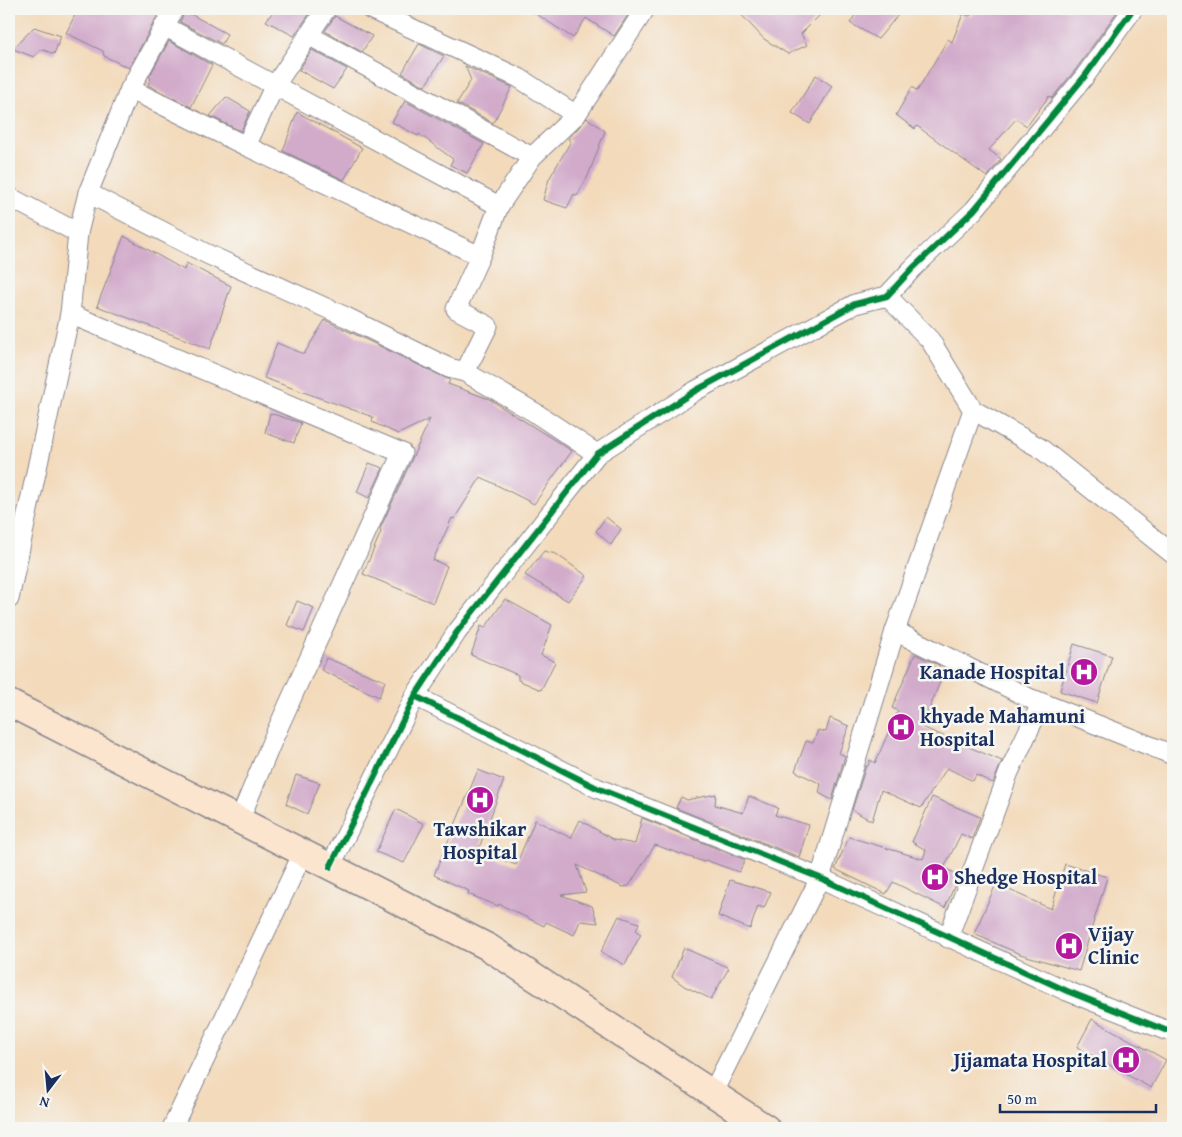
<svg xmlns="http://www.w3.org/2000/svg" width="1182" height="1137" viewBox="0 0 1182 1137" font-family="'Gentium Book Plus',serif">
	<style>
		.building { fill: #d2abcb }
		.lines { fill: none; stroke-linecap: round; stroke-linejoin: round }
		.street-casing { stroke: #87848c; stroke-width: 21 }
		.secondary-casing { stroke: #87848c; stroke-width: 29 }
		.street { stroke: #fff; stroke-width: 19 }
		.secondary { stroke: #fce5cf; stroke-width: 26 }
		.cycleway-casing { stroke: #f6f6f2; stroke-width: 9 }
		.cycleway { stroke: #00873e; stroke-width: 6 }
		.labels { text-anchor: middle; stroke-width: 5; stroke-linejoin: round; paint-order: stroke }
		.poi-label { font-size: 20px; font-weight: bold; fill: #1b2f5e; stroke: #f6f6f2; text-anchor: start }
	</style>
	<rect width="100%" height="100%" fill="#f6f6f2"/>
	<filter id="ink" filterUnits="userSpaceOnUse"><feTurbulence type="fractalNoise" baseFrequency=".02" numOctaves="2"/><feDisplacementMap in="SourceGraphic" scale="10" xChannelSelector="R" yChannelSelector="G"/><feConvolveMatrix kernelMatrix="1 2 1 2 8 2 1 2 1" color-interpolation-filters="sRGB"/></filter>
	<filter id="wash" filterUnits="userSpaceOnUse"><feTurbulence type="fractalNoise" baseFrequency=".0096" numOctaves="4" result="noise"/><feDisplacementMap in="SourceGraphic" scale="20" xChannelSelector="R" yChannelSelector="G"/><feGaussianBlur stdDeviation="1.12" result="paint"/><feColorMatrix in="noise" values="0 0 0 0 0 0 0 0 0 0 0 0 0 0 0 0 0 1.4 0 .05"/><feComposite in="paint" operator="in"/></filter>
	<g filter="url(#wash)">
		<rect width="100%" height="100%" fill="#f3dabb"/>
		<g id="blocks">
			<!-- building -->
			<g class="building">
				<path d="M78 9H161L129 68 104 56 103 51 66 33Z"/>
				<path d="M275 9H313L294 36 266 21Z"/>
				<path d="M529 9H632L614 36 586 18 573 38Z"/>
				<path d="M736 9H826L801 34 807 45 788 54 764 39Z"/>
				<path d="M859 9H903L878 39 850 23Z"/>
				<path d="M979 9H1119L1076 69 1052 98 1049 96 1027 126 1016 119 989 150 1001 159 987 177 917 126 915 129 896 115 912 87 917 91 948 39 952 42 963 14 970 16Z"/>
				<path d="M185 11 227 34 222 44 180 22Z"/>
				<path d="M335 16 372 36 362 52 325 31Z"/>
				<path d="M34 27 61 36 54 54 41 49 34 57 13 49Z"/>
				<path d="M169 41 212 65 191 107 148 85 151 78 149 77Z"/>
				<path d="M419 44 444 56 425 86 402 73Z"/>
				<path d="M312 50 347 69 333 89 299 70Z"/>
				<path d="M465 66 512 87 493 123 457 103 471 80Z"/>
				<path d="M816 75 832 86 810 124 792 113Z"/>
				<path d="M226 97 250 111 241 131 210 116Z"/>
				<path d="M405 101 484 144 467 173 450 165 453 159 419 134 418 136 392 122Z"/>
				<path d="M297 112 362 148 344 180 283 151Z"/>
				<path d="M587 118 605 131 588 176 577 196 574 194 567 208 543 200 549 179 571 141 568 139Z"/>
				<path d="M124 236 184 270 186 263 231 286 210 349 97 306Z"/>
				<path d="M325 320 450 380 448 384 489 399 572 451 534 504 481 477 454 519 452 518 433 560 447 566 433 603 363 574 381 532 380 529 430 419 398 434 372 422 373 417 264 378 277 343 304 354Z"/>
				<path d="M270 413 301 423 294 443 265 433Z"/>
				<path d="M369 463 383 468 369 498 357 492Z"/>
				<path d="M606 517 621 529 611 545 596 531Z"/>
				<path d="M544 551 556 554 587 576 568 601 525 575Z"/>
				<path d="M505 599 552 625 541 655 555 662 541 690 518 680V675L471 655 481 626 485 628Z"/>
				<path d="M297 601 314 608 304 632 287 625Z"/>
				<path d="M1074 644 1112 656 1097 703 1060 691Z"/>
				<path d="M915 654 939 665V670L944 672 922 727 1002 761 993 783 976 775 973 781 947 768 921 808 881 790 872 821 852 810 866 766H868L870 760 875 763 898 711 892 708Z"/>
				<path d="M326 658 385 681 379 697 321 670Z"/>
				<path d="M830 718 849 726 839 753 845 756 832 800 819 793 821 784 795 771 806 741 813 743 818 730 826 732Z"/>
				<path d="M478 770 504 780 478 851 516 865 535 820 571 838 580 820 614 840 635 844 642 818 745 860 739 872 705 860 704 862 655 845 629 886 623 887 577 865 586 892 561 895 592 906 598 923 580 921 574 935 546 922 544 926 499 904 498 906 468 894 469 891 434 875Z"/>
				<path d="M296 775 320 783 307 814 286 804Z"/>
				<path d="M716 794 715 805 743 813 749 796 778 808 775 815 809 825 799 857 676 808 681 797 687 800Z"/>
				<path d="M932 797 980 817 972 839 961 834 944 868 959 875 945 908 893 882 886 894 835 869 849 837 923 859 926 850 912 842Z"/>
				<path d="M396 809 424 824 404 863 376 852Z"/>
				<path d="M1065 864 1107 877 1079 971 1020 954 974 934 996 884 1051 909Z"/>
				<path d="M730 880 771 892 764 908 758 906 750 929 718 916Z"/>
				<path d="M619 916 639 923 636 931 641 934 625 965 601 952Z"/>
				<path d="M684 948 729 968 711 999 684 986 672 977Z"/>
				<path d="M1092 1019 1166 1060 1151 1088 1077 1047Z"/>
			</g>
		</g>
	</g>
	<g filter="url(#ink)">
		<use href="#blocks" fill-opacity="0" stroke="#87848c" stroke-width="1"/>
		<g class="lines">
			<defs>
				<g id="street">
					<path d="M370 9 519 78 576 115 645 9"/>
					<path d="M164 26 499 206 480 256 246 146"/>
					<path d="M310 36 532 157"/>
					<path d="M130 89 246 146 274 87 326 9"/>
					<path d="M88 193 207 254 346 317 449 368 465 372 534 412 597 454"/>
					<path d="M9 197 78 233"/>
					<path d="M499 206 532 157 576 115"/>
					<path d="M887 296 930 340 973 410 1040 448 1173 554"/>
					<path d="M70 314 402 453 273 739 239 821"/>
					<path d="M465 372 488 326 456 309 480 256"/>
					<path d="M9 599 70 314 78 233 88 193 130 89 174 9"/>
					<path d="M895 631 1041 704 1009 772 948 938"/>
					<path d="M415 696 597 788 820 878 1067 991 1165 1030 1173 1028"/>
					<path d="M1035 700 1173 755"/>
					<path d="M330 867 415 696 457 632 597 454 695 391 855 304 887 296 913 268 974 210 1085 76 1133 9"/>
					<path d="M712 1094 820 878 895 631 973 410"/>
					<path d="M172 1128 303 853"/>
				</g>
				<path id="secondary" d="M9 703 488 947 766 1128"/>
			</defs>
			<!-- street casing -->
			<use href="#street" class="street-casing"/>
			<!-- secondary casing -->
			<use href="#secondary" class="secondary-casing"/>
			<!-- street -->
			<use href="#street" class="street"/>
			<!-- secondary -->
			<use href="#secondary" class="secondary"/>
			<defs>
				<g id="cycleway">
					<path d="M415 696 597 788 820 878 1067 991 1165 1030 1173 1028"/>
					<path d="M330 867 415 696 457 632 597 454 695 391 855 304 887 296 913 268 974 210 1085 76 1133 9"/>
				</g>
			</defs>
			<!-- cycleway casing -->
			<use href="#cycleway" class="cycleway-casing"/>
			<!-- cycleway -->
			<use href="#cycleway" class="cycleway"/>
		</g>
	</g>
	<!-- icons -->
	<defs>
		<symbol id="hospital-disc" viewBox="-11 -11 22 22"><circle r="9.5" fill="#b5179e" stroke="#f6f6f2"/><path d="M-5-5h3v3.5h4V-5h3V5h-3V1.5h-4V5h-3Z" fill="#fff"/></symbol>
	</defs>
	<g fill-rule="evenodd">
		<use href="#hospital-disc" x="1068" y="656" width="32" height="32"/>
		<use href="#hospital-disc" x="885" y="711" width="32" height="32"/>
		<use href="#hospital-disc" x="464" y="784" width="32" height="32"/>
		<use href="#hospital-disc" x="919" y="861" width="32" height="32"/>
		<use href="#hospital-disc" x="1053" y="930" width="32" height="32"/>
		<use href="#hospital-disc" x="1110" y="1044" width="32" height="32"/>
	</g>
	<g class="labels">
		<!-- poi labels -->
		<g class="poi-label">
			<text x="1065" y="679" text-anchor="end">Kanade Hospital</text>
			<text x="920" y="723">khyade Mahamuni<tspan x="920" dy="23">Hospital</tspan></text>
			<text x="480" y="836" text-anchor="middle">Tawshikar<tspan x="480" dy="23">Hospital</tspan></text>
			<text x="954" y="884">Shedge Hospital</text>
			<text x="1088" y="941">Vijay<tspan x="1088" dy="23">Clinic</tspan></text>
			<text x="1107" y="1067" text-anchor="end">Jijamata Hospital</text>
		</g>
	</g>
	<!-- margin -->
	<rect width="1182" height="1137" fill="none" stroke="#f6f6f2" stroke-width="30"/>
	<!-- north arrow -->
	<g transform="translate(48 1090) rotate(196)" stroke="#f6f6f2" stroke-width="4" paint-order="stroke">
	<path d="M0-4L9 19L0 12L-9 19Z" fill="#1b2f5e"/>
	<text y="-8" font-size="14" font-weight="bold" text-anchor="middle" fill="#1b2f5e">N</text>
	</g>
	<!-- scale -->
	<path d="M1000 1104v8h156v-8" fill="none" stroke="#1b2f5e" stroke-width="2.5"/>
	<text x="1007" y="1104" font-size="15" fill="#1b2f5e" stroke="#f6f6f2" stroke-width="4" paint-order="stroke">50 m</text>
</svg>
